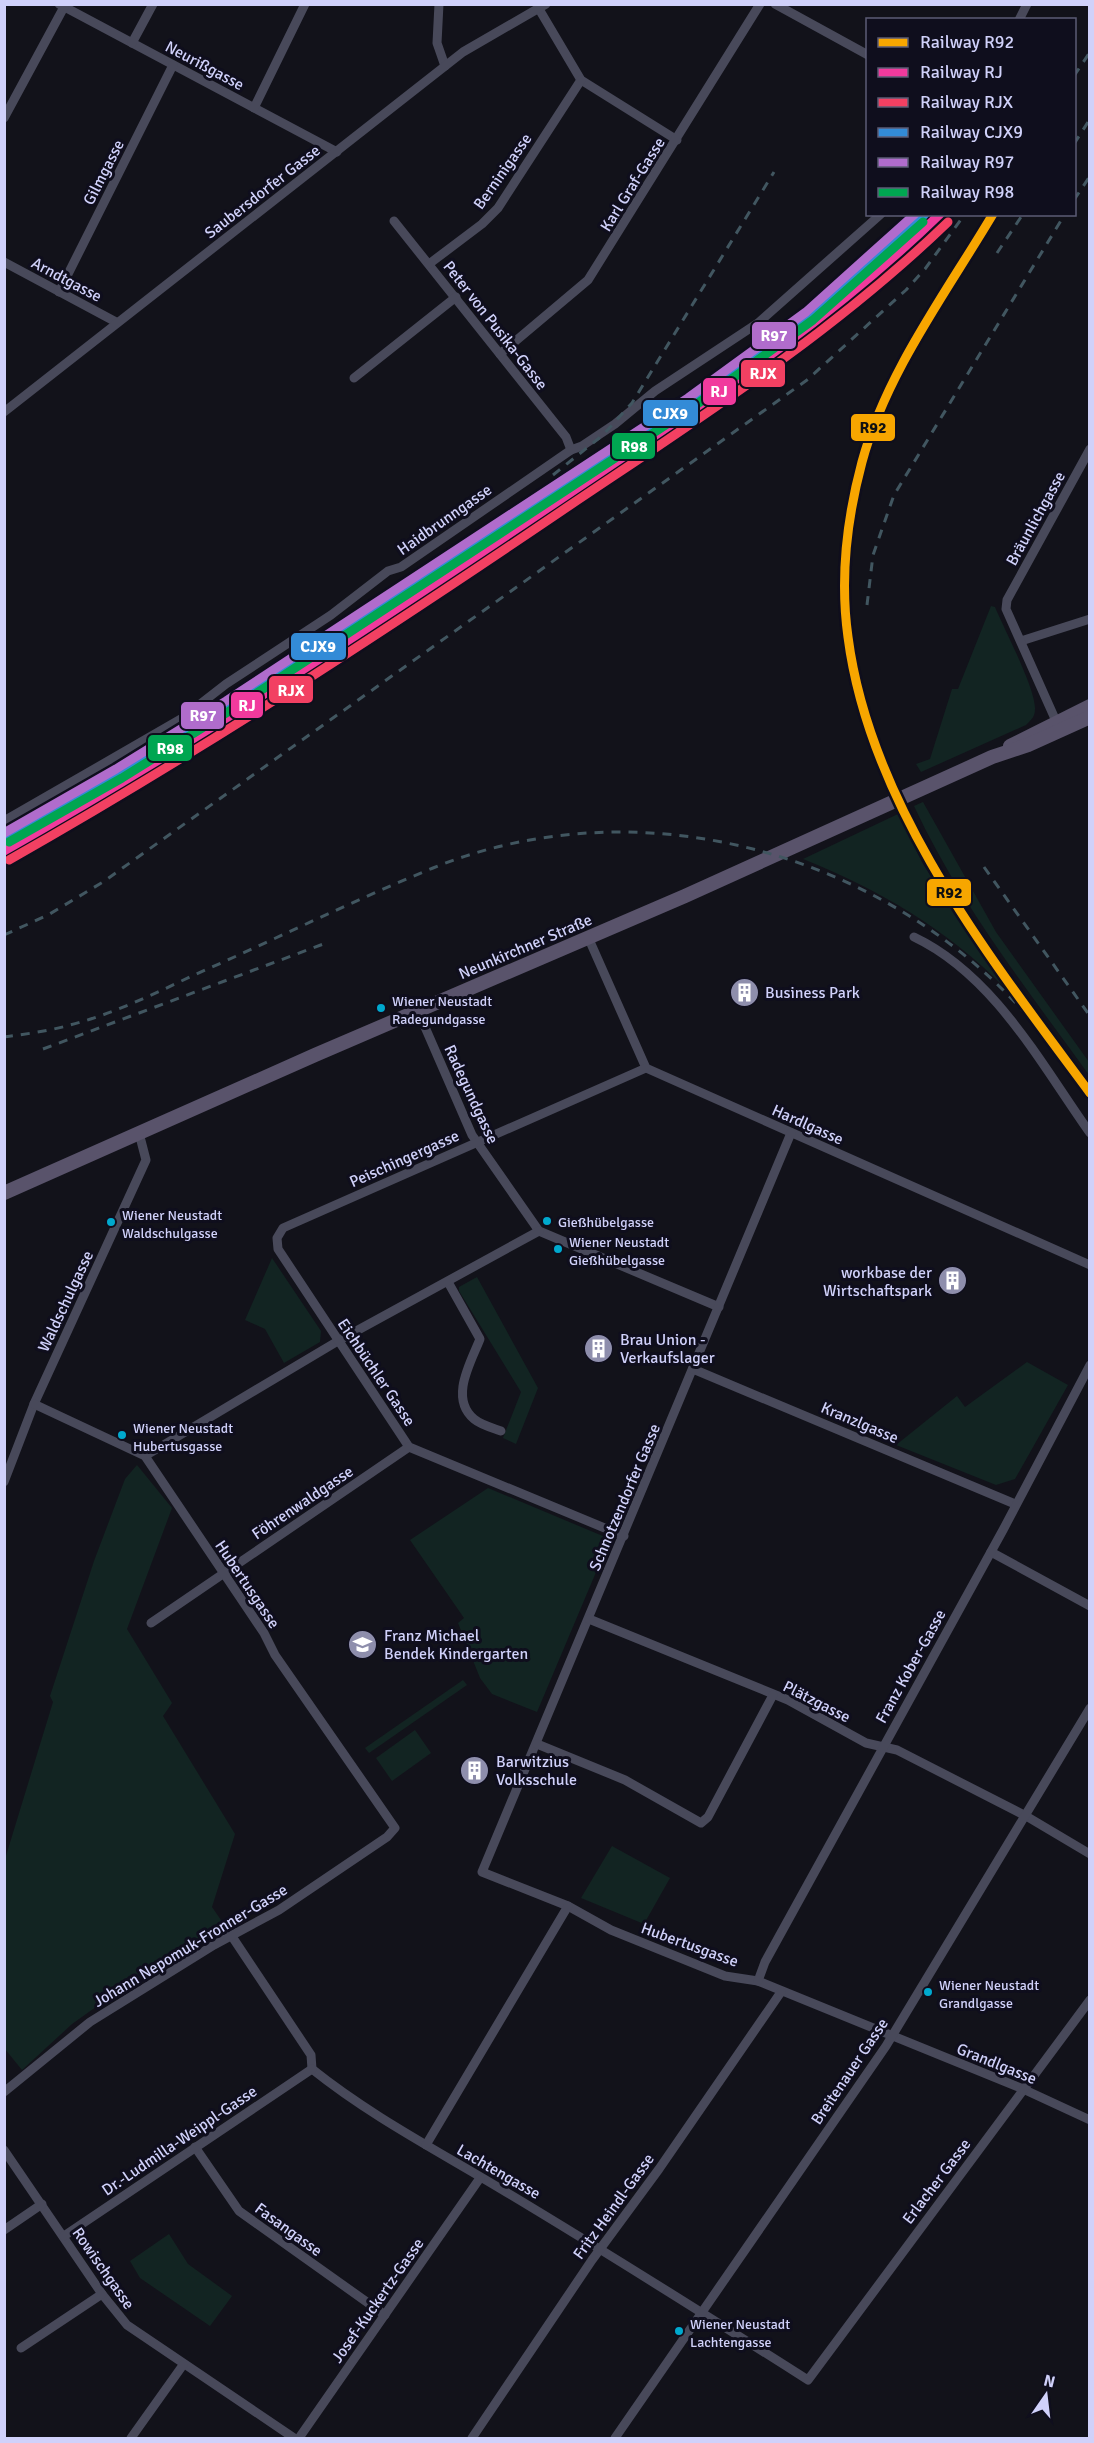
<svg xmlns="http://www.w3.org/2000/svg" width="1094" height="2443" viewBox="0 0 1094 2443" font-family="Signika,sans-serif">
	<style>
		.green { fill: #122422 }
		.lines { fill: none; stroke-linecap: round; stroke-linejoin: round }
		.minor { stroke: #48495a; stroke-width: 9 }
		.primary { stroke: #59536b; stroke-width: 14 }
		.rail { stroke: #415660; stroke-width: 3; stroke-dasharray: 9 8; stroke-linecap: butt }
		.rail-1-casing { stroke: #0f0e1d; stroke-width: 14 }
		.rail-2-casing { stroke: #0f0e1d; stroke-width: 14 }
		.rail-3-casing { stroke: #0f0e1d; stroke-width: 14 }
		.rail-4-casing { stroke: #0f0e1d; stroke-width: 14 }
		.rail-5-casing { stroke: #0f0e1d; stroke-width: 14 }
		.rail-6-casing { stroke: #0f0e1d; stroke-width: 14 }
		.rail-1 { stroke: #f7a600; stroke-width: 9 }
		.rail-2 { stroke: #f13a9d; stroke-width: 9 }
		.rail-3 { stroke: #f24062; stroke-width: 9 }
		.rail-4 { stroke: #338bd7; stroke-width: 9 }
		.rail-5 { stroke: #b06ccc; stroke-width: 9 }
		.rail-6 { stroke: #00a651; stroke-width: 9 }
		.bus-dot { fill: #00a9ce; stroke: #0f0e1d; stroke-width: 2 }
		.labels { text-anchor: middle; stroke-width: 6; stroke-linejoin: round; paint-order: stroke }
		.bus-label { font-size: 14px; fill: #d0d1fa; stroke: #0f0e1d; text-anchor: start }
		.street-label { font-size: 16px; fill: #d0d1fa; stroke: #0f0e1d }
		.poi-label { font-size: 16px; fill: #d0d1fa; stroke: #0f0e1d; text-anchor: start }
		.line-badge { stroke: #0f0e1d; stroke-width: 2 }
		.badge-label { font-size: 16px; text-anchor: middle; font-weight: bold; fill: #fff }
		.pale-badge-label { font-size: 16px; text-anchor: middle; font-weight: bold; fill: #111 }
	</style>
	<rect width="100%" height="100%" fill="#12121a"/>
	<!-- green -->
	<g class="green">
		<path d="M991 606 995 607C1004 629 1036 689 1035 709 1035 717 1031 720 1026 725L921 772 916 764 930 759 952 689H958Z"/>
		<path d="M923 802 996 932 1089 1062V1075C1027 989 959 903 914 806Z"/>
		<path d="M898 814 923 864 1004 987C947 929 878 889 803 859Z"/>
		<path d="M272 1258 321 1331 320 1342 284 1363 265 1329 245 1320Z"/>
		<path d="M477 1277 538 1388 516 1444 503 1438 521 1392 459 1291V1287Z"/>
		<path d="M1027 1362 1068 1385 1015 1479 996 1485 896 1445 957 1396 965 1407Z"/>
		<path d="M137 1465 172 1508 127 1629 172 1703 163 1716 235 1834 212 1907 225 1926 93 2009 72 2024 22 2070 5 2049V1859L53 1702 50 1696 94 1561 125 1479Z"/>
		<path d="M488 1488 610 1539 537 1712 492 1694 480 1678 458 1623 464 1618 410 1540Z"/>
		<path d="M463 1680 467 1685 369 1753 365 1748Z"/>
		<path d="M415 1730 431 1753 392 1781 376 1758Z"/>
		<path d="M612 1846 670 1878 644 1924 581 1898Z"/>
		<path d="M169 2234 188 2264 232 2296 210 2326 140 2278 130 2261Z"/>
	</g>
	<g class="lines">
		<!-- minor -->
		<g class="minor">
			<path d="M59 4 337 152"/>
			<path d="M439 4 437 43 445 66"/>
			<path d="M775 4 868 55"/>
			<path d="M539 9 581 80 677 140"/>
			<path d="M1019 20 1027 4"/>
			<path d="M132 43 153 4"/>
			<path d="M254 108 305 4"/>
			<path d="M4 118 64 7"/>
			<path d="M394 221 566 437 571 450"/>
			<path d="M4 262 116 322"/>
			<path d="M429 264 482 224 498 208 581 80"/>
			<path d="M59 292 173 65"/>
			<path d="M500 354 588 280 760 4"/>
			<path d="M354 378 456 297"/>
			<path d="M4 412 463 52 546 4"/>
			<path d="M1021 641 1090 619"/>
			<path d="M1056 721 1006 609 1007 600 1090 449"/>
			<path d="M4 821 181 719 226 684 331 615 388 571 401 567 571 450 582 446 615 424 655 391 758 323 881 214"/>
			<path d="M588 937 646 1068 1090 1265"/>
			<path d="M914 937C994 975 1041 1064 1090 1133"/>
			<path d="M418 1011 472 1135 539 1231 719 1307"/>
			<path d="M791 1133 482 1872 568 1906 611 1930 725 1976 758 1981 1023 2089 1090 2120"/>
			<path d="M448 1282 480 1339C471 1362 449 1398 474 1419 481 1425 493 1428 501 1431"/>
			<path d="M693 1369 1015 1504"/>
			<path d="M145 1456 338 1341 539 1231"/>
			<path d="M4 1482 34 1404 146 1160 139 1133"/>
			<path d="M624 1536 409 1447 278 1249 277 1238 283 1228 646 1068"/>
			<path d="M991 1552 1090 1606"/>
			<path d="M589 1619 788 1700 866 1743 897 1750 1026 1816 1090 1854"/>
			<path d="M151 1623 409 1447"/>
			<path d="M537 1744 625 1780 701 1823 708 1817 773 1695"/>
			<path d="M231 1935 311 2055 312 2069"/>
			<path d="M758 1981 765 1962 1003 1530 1090 1365"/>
			<path d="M312 2069C373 2118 444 2154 511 2195 611 2255 709 2317 808 2380L1090 2000"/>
			<path d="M4 2092 90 2022 214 1945 279 1910 387 1837 395 1828 275 1655 264 1633 145 1456 34 1404"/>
			<path d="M426 2145 568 1906"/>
			<path d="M195 2147 239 2211 385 2315"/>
			<path d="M4 2150 102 2294 127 2325 294 2438"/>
			<path d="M4 2230 42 2204"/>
			<path d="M64 2236 312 2069"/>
			<path d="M21 2348 102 2294"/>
			<path d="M131 2438 183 2365"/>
			<path d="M299 2438 480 2178"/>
			<path d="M472 2438 592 2260 659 2169 781 1992"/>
			<path d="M615 2438 886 2046 1090 1708"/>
		</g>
		<!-- primary -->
		<g class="primary">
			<path d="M1010 746 1090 706"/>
			<path d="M4 1193 315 1055 685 896 992 757 1028 745 1090 717"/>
		</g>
		<!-- rail -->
		<g class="rail">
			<path d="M1074 76 1090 52"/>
			<path d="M1074 144 1090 119"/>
			<path d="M1074 200 1090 176"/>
			<path d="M997 253 1023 214"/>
			<path d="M553 475 603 435 632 403 774 172"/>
			<path d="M867 605 873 555 894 495 1065 214"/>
			<path d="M984 867 1090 1016"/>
			<path d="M4 935 48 915 103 882 807 380 906 290 925 269 965 214"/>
			<path d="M4 1037C26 1034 49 1031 70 1025 113 1014 154 994 194 975 274 940 352 901 433 868 612 795 822 837 969 959 1015 997 1052 1043 1087 1090"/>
			<path d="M43 1049 326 943"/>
		</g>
		<defs>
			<path id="rail-1" d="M993 214C946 293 886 373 862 462 847 518 840 580 848 637 870 807 991 959 1090 1093"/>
			<path id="rail-2" d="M4 851C195 743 377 623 558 501 691 411 825 326 940 214"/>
			<path id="rail-3" d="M9 860C198 753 380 634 560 512 695 421 831 335 948 222"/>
			<path id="rail-4" d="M4 839C194 730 377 610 558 488 685 403 815 321 925 214"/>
			<path id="rail-5" d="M4 833 116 769 226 701 688 398 806 312 915 214"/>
			<path id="rail-6" d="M9 842 122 778 231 710 693 407 813 320 923 222"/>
		</defs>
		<!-- rail-1 casing -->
		<use href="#rail-1" class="rail-1-casing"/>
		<!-- rail-2 casing -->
		<use href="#rail-2" class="rail-2-casing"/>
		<!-- rail-3 casing -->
		<use href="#rail-3" class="rail-3-casing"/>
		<!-- rail-4 casing -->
		<use href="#rail-4" class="rail-4-casing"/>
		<!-- rail-5 casing -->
		<use href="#rail-5" class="rail-5-casing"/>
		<!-- rail-6 casing -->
		<use href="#rail-6" class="rail-6-casing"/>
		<!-- rail-1 -->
		<use href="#rail-1" class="rail-1"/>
		<!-- rail-2 -->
		<use href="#rail-2" class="rail-2"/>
		<!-- rail-3 -->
		<use href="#rail-3" class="rail-3"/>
		<!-- rail-4 -->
		<use href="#rail-4" class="rail-4"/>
		<!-- rail-5 -->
		<use href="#rail-5" class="rail-5"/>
		<!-- rail-6 -->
		<use href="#rail-6" class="rail-6"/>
	</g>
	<!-- icons -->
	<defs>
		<symbol id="building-disc" viewBox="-11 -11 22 22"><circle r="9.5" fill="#8e8eac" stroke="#0f0e1d"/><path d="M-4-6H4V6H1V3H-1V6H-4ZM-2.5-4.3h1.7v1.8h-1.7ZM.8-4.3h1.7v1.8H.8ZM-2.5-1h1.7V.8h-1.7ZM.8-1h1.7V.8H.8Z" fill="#fff"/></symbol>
		<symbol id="school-disc" viewBox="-11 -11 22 22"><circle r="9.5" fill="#8e8eac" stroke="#0f0e1d"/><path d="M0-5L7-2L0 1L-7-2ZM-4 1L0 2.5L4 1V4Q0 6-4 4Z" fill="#fff"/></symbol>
	</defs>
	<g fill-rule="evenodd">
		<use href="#building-disc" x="728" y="976" width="33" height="33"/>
		<use href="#building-disc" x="936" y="1264" width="33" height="33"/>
		<use href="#building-disc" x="582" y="1332" width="33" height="33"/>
		<use href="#school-disc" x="346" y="1628" width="33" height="33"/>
		<use href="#building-disc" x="458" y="1754" width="33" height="33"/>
	</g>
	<!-- markers -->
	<g class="bus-dot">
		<circle cx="381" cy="1008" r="5"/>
		<circle cx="547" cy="1221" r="5"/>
		<circle cx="111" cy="1222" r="5"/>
		<circle cx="558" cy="1249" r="5"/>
		<circle cx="122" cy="1435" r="5"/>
		<circle cx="928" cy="1992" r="5"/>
		<circle cx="679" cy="2331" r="5"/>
	</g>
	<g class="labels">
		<!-- bus labels -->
		<g class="bus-label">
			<text x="392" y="1006">Wiener Neustadt<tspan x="392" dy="18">Radegundgasse</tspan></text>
			<text x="122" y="1220">Wiener Neustadt<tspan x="122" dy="18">Waldschulgasse</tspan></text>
			<text x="558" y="1227">Gießhübelgasse</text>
			<text x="569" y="1247">Wiener Neustadt<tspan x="569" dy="18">Gießhübelgasse</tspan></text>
			<text x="133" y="1433">Wiener Neustadt<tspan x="133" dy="18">Hubertusgasse</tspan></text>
			<text x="939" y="1990">Wiener Neustadt<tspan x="939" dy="18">Grandlgasse</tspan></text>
			<text x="690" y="2329">Wiener Neustadt<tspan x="690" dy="18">Lachtengasse</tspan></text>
		</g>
		<!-- street labels -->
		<g class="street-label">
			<text transform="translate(205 65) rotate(28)" y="6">Neurißgasse</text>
			<text transform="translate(502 171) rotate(-55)" y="6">Berninigasse</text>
			<text transform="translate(103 172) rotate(-63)" y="6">Gilmgasse</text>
			<text transform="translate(632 184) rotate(-58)" y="6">Karl Graf-Gasse</text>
			<text transform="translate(262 191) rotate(-38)" y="6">Saubersdorfer Gasse</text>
			<text transform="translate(67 279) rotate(28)" y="6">Arndtgasse</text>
			<text transform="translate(496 325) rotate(52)" y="6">Peter von Pusika-Gasse</text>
			<text transform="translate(1035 518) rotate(-61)" y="6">Bräunlichgasse</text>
			<text transform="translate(444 519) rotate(-35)" y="6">Haidbrunngasse</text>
			<text transform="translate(525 946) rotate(-23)" y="6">Neunkirchner Straße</text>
			<text transform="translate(472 1094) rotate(65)" y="6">Radegundgasse</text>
			<text transform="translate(808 1124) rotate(24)" y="6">Hardlgasse</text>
			<text transform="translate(404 1158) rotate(-24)" y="6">Peischingergasse</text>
			<text transform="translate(65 1301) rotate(-65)" y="6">Waldschulgasse</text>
			<text transform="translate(377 1372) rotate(56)" y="6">Eichbüchler Gasse</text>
			<text transform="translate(860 1422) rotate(23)" y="6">Kranzlgasse</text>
			<text transform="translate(624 1497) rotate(-67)" y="6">Schnotzendorfer Gasse</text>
			<text transform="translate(302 1502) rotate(-34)" y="6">Föhrenwaldgasse</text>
			<text transform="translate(248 1584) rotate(56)" y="6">Hubertusgasse</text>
			<text transform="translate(910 1666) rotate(-61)" y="6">Franz Kober-Gasse</text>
			<text transform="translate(817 1701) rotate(27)" y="6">Plätzgasse</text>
			<text transform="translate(690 1944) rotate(20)" y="6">Hubertusgasse</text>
			<text transform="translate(190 1945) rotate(-31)" y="6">Johann Nepomuk-Fronner-Gasse</text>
			<text transform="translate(997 2063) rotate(22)" y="6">Grandlgasse</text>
			<text transform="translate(849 2071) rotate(-56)" y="6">Breitenauer Gasse</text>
			<text transform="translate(179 2140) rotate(-34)" y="6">Dr.-Ludmilla-Weippl-Gasse</text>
			<text transform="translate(499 2171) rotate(30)" y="6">Lachtengasse</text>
			<text transform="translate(936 2181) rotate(-53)" y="6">Erlacher Gasse</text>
			<text transform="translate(613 2206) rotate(-54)" y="6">Fritz Heindl-Gasse</text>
			<text transform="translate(289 2229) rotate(36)" y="6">Fasangasse</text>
			<text transform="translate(104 2268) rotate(55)" y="6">Rowischgasse</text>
			<text transform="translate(377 2300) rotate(-55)" y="6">Josef-Kuckertz-Gasse</text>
		</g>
		<!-- poi labels -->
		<g class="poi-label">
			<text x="765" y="998">Business Park</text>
			<text x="932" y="1278" text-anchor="end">workbase der<tspan x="932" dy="18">Wirtschaftspark</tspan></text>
			<text x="620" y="1345">Brau Union -<tspan x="620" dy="18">Verkaufslager</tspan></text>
			<text x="384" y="1641">Franz Michael<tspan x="384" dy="18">Bendek Kindergarten</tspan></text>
			<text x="496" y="1767">Barwitzius<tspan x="496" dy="18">Volksschule</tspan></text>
		</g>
	</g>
	<g class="line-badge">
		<rect x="751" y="321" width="46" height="29" rx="6" fill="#b06ccc"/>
		<rect x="740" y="359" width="46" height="29" rx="6" fill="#f24062"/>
		<rect x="702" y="377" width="35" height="29" rx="6" fill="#f13a9d"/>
		<rect x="642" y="399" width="57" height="28" rx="6" fill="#338bd7"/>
		<rect x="850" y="413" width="46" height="29" rx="6" fill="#f7a600"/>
		<rect x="611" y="432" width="45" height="28" rx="6" fill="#00a651"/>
		<rect x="290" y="632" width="57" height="29" rx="6" fill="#338bd7"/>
		<rect x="268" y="675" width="46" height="29" rx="6" fill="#f24062"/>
		<rect x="230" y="691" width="34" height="28" rx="6" fill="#f13a9d"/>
		<rect x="180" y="701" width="45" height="29" rx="6" fill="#b06ccc"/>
		<rect x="147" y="734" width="46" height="28" rx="6" fill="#00a651"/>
		<rect x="926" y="878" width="46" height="29" rx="6" fill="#f7a600"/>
	</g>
	<g class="badge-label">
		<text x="774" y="341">R97</text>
		<text x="763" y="379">RJX</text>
		<text x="719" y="397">RJ</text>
		<text x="670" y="419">CJX9</text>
		<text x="634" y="452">R98</text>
		<text x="318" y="652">CJX9</text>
		<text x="291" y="696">RJX</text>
		<text x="247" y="711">RJ</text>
		<text x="203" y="721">R97</text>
		<text x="170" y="754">R98</text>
	</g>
	<g class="pale-badge-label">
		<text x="873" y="433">R92</text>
		<text x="949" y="898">R92</text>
	</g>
	<!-- border -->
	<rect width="1094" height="2443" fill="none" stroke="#d0d1fa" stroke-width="12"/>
	<!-- legend -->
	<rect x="866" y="18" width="210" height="198" fill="#0f0e1d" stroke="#5c5c75" stroke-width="1.5"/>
	<rect x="878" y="38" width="30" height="9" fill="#f7a600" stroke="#5c5c75" stroke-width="1.5"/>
	<text x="920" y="48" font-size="18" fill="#d0d1fa">Railway R92</text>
	<rect x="878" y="68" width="30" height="9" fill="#f13a9d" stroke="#5c5c75" stroke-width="1.5"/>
	<text x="920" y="78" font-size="18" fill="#d0d1fa">Railway RJ</text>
	<rect x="878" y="98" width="30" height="9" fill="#f24062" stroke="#5c5c75" stroke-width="1.5"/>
	<text x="920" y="108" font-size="18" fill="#d0d1fa">Railway RJX</text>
	<rect x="878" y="128" width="30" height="9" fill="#338bd7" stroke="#5c5c75" stroke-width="1.5"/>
	<text x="920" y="138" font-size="18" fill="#d0d1fa">Railway CJX9</text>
	<rect x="878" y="158" width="30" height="9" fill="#b06ccc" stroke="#5c5c75" stroke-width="1.5"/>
	<text x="920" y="168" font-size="18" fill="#d0d1fa">Railway R97</text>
	<rect x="878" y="188" width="30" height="9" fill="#00a651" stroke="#5c5c75" stroke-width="1.5"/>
	<text x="920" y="198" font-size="18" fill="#d0d1fa">Railway R98</text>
	<!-- north arrow -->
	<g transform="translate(1046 2395) rotate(14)" stroke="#0f0e1d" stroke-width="4.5" paint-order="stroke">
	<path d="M0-4.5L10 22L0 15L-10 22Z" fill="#d0d1fa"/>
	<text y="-9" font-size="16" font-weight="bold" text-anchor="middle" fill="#d0d1fa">N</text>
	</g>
</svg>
